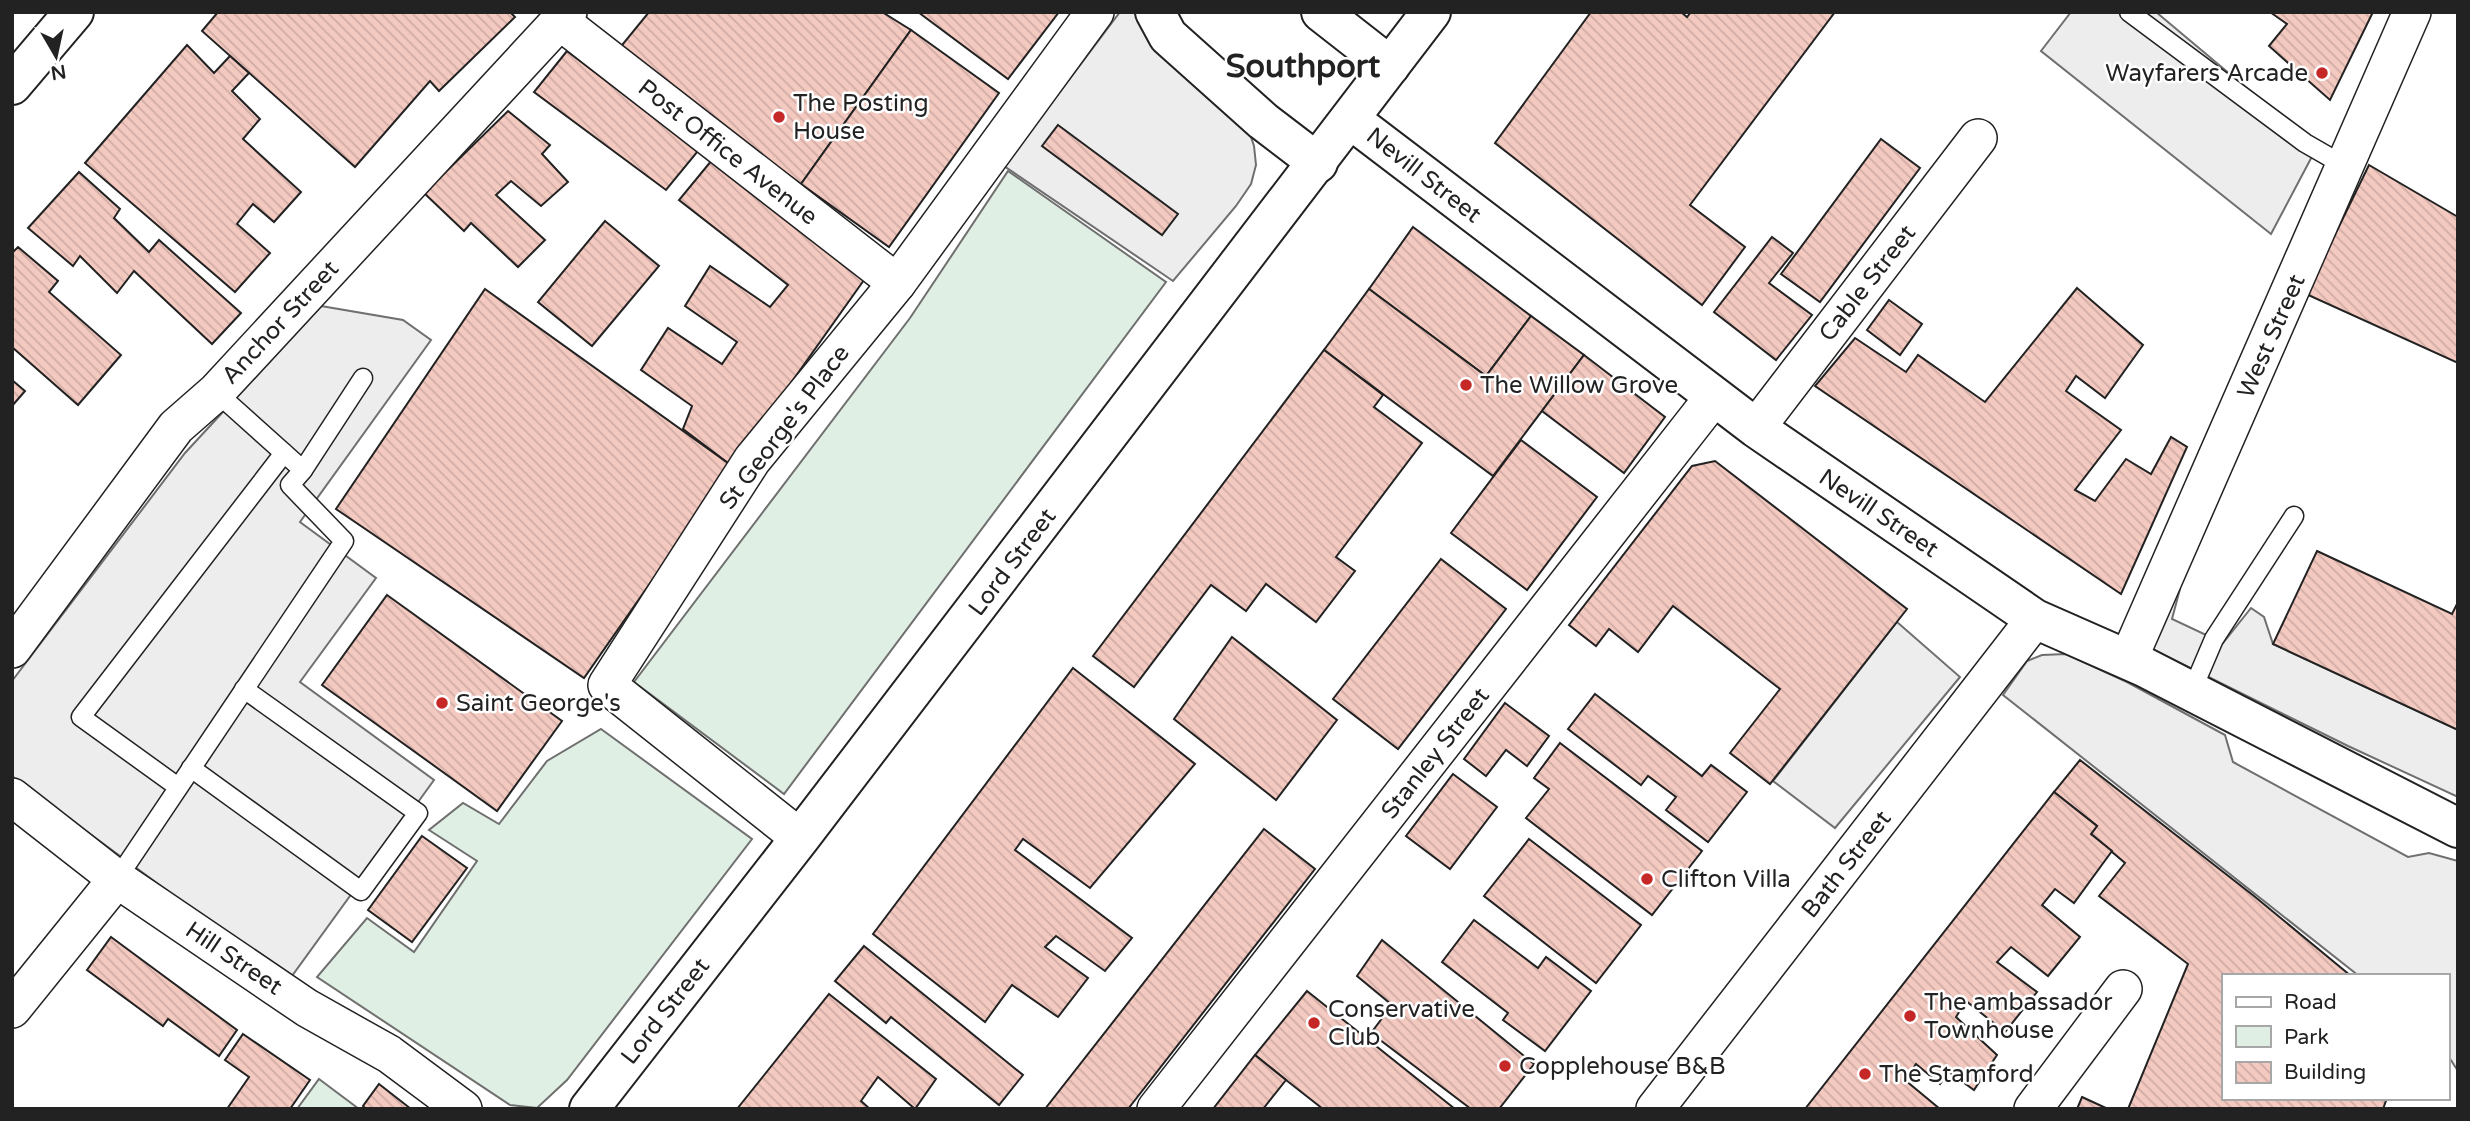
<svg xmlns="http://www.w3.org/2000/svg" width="2470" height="1121" viewBox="0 0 2470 1121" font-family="'Varela Round',sans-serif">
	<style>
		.green { fill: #e0efe3; stroke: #6f6f6f; stroke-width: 2 }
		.parking { fill: #ededed; stroke: #6f6f6f; stroke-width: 2 }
		.building { fill: url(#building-back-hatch); stroke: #222; stroke-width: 2 }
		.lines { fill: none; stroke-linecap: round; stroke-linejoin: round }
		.lane-casing { stroke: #222; stroke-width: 21 }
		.street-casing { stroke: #222; stroke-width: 40 }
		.secondary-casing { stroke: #222; stroke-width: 42 }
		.highway-casing { stroke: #222; stroke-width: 42 }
		.lane { stroke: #fff; stroke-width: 18 }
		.street { stroke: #fff; stroke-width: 37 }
		.secondary { stroke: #fff; stroke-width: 38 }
		.highway { stroke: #fff; stroke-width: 38 }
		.poi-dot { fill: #c62828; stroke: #fff; stroke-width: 2.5 }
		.labels { text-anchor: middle; stroke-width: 5; stroke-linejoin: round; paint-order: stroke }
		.poi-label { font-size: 24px; fill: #222; stroke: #fff; text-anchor: start }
		.street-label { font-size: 24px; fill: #222; stroke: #fff }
		.district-label { font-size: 32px; font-weight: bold; fill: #222; stroke: #fff }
	</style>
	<defs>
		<pattern id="building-back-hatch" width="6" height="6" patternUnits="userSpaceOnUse" patternTransform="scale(1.75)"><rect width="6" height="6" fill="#f3c9c0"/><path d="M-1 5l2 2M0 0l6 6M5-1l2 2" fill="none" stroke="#d0aca5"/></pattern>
	</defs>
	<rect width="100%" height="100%" fill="#fff"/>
	<!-- green -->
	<g class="green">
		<path d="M1008 171 1166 282 784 794 634 682 910 318Z"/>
		<path d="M601 729 752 839 567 1080 537 1108 510 1105 317 977 367 918 414 952 477 861 429 830 463 803 499 824 547 761Z"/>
		<path d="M319 1079 359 1109H297Z"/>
	</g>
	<!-- parking -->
	<g class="parking">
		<path d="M1120 12H1143L1247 125 1254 146 1256 165 1251 184 1236 206 1173 281 1004 166Z"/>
		<path d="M2071 12H2156L2317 147 2271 234 2041 51Z"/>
		<path d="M321 306 403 320 431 340 300 522 376 578 300 682 434 780 289 980 15 779 12 775V681L185 453Z"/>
		<path d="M2167 585 2180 589 2172 619 2223 643 2251 608 2264 617 2273 644 2458 730V797L2348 746 2152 649Z"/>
		<path d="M1897 622 1960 677 1835 828 1773 781Z"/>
		<path d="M2066 654 2127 682 2225 735 2233 762 2408 857 2429 853 2458 861V1071L2447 1054V976H2359L2003 695 2027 661 2042 655Z"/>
	</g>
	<!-- building -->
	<g class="building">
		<path d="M218 12H510L515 17 439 91 430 81 355 167 202 31Z"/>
		<path d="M649 12H882L911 30 801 184 618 50Z"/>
		<path d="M918 12H1059L1008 79Z"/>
		<path d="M1591 12H1681L1687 17 1691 12H1835L1690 205 1745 247 1702 305 1495 143Z"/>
		<path d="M2270 12H2373L2330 100 2269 46 2287 24Z"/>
		<path d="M911 30 999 93 889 247 801 184Z"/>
		<path d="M187 45 214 73 230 56 249 73 232 91 260 119 243 139 301 192 274 222 253 204 237 224 270 253 235 292 85 163Z"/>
		<path d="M567 51 698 151 666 190 534 92Z"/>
		<path d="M508 111 550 145 542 154 568 182 541 206 511 181 496 195 545 240 518 267 471 223 464 231 424 193Z"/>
		<path d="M1058 125 1178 214 1162 235 1042 146Z"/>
		<path d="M1881 139 1920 168 1820 302 1781 274Z"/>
		<path d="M712 160 864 280 732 466 683 429 692 406 641 370 668 328 722 364 737 342 685 306 710 266 770 307 788 285 679 200Z"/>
		<path d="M2369 165 2458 217V363L2306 294Z"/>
		<path d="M79 172 120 209 114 218 149 252 159 240 241 313 212 344 134 271 117 293 80 256 73 266 28 228Z"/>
		<path d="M605 221 659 266 592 346 538 302Z"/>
		<path d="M1413 227 1531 316 1486 376 1369 289Z"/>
		<path d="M1772 237 1793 253 1769 283 1812 315 1776 360 1714 312Z"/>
		<path d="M18 247 58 281 49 292 121 355 78 405 12 347V253Z"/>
		<path d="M2077 288 2143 345 2105 398 2076 376 2066 391 2121 430 2075 490 2095 501 2126 459 2151 474 2171 437 2187 447 2121 594 1815 386 1855 338 1906 372 1918 355 1985 402Z"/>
		<path d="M485 289 732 466 584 678 336 509Z"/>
		<path d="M1369 289 1486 376 1531 316 1584 355 1493 476 1324 350Z"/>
		<path d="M1889 300 1922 324 1900 355 1867 330Z"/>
		<path d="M1324 350 1383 395 1374 407 1422 443 1336 557 1355 571 1316 622 1266 584 1246 611 1211 585 1134 687 1093 656Z"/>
		<path d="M1584 355 1665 417 1624 473 1542 411Z"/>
		<path d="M12 380 25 391 12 406Z"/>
		<path d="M1521 440 1597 497 1527 590 1451 533Z"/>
		<path d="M1715 461 1907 609 1770 784 1730 753 1780 689 1673 606 1638 652 1609 629 1596 646 1569 625 1692 466Z"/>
		<path d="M2317 551 2452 614 2458 602V730L2273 644Z"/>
		<path d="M1441 559 1506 609 1398 749 1333 699Z"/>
		<path d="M387 595 562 721 497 811 322 685Z"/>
		<path d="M1232 637 1337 720 1276 800 1174 719Z"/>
		<path d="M1073 668 1195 764 1090 888 1023 839 1015 850 1132 938 1105 971 1056 936 1045 947 1088 978 1058 1017 1012 985 985 1022 873 934Z"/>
		<path d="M1595 694 1702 776 1711 765 1747 792 1708 842 1666 810 1676 797 1648 776 1641 785 1568 729Z"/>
		<path d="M1505 703 1549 736 1527 766 1506 750 1486 776 1464 759Z"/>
		<path d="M1560 743 1702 851 1652 915 1526 818 1549 789 1534 778Z"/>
		<path d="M2080 760 2254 896 2351 976H2223V1098H2387L2383 1109H2128L2188 964 2099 896 2125 863 2091 834 2097 826 2054 792Z"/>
		<path d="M1453 774 1497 807 1450 869 1406 836Z"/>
		<path d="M2054 792 2097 826 2091 834 2112 851 2074 903 2055 889 2042 905 2080 937 2048 976 2011 947 1997 962 2037 992 2005 1032 1966 1001 1956 1017 1997 1055 1974 1090 1949 1072 1940 1084 1916 1064 1905 1080 1940 1109H1805Z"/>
		<path d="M1264 829 1315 869 1128 1109H1045Z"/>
		<path d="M422 836 467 868 412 942 368 910Z"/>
		<path d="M1529 839 1641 925 1596 983 1484 896Z"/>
		<path d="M1474 920 1538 968 1546 957 1591 991 1545 1051 1503 1020 1508 1013 1442 962Z"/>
		<path d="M111 937 237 1030 219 1056 168 1019 163 1026 87 970Z"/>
		<path d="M1382 940 1534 1064 1499 1109H1471L1371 1033 1392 1005 1357 976Z"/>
		<path d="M864 946 1023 1075 999 1105 891 1017 886 1023 835 981Z"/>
		<path d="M1307 991 1455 1109H1323L1286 1080 1255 1055Z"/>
		<path d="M829 994 936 1079 915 1109 878 1077 861 1101 870 1109H737Z"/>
		<path d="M243 1034 310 1080 290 1109H227L249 1077 225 1060Z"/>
		<path d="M1255 1055 1286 1080 1263 1109H1213Z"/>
		<path d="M379 1084 411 1109H366L363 1106Z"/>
		<path d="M2082 1097 2108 1109H2077Z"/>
	</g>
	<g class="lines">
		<defs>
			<g id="lane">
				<path d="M2129 12 2305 143 2345 166"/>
				<path d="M303 470 363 378"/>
				<path d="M2191 693 2214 639 2294 516"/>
				<path d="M191 768 361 891 418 813 244 689"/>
				<path d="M178 787 81 717 284 453"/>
				<path d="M117 879 344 541 290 485 303 470 216 392"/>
			</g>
			<g id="street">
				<path d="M560 21 897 283"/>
				<path d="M1756 428 1978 138"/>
				<path d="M12 649 176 427 216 392 568 12"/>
				<path d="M2128 660 2412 12"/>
				<path d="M12 797 117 879 307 1008 389 1054 463 1109"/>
				<path d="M800 838 607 685 752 460 897 283 1095 12"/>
				<path d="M12 1009 117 879"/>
				<path d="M1156 1109 1713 398"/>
				<path d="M1655 1109 2035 619"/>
				<path d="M2033 1109 2123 989"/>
			</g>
			<g id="secondary">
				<path d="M1155 12 1168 36 1263 121 1318 163"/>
				<path d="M1321 12 1390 66"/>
				<path d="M12 85 74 12"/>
				<path d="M1350 119 1756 428 2035 619 2144 667 2458 828"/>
			</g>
			<path id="highway" d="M589 1109 800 838 1431 12"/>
		</defs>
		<!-- lane casing -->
		<use href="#lane" class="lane-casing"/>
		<!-- street casing -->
		<use href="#street" class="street-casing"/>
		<!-- secondary casing -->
		<use href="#secondary" class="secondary-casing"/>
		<!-- highway casing -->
		<use href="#highway" class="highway-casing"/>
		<!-- lane -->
		<use href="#lane" class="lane"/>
		<!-- street -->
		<use href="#street" class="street"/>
		<!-- secondary -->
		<use href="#secondary" class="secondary"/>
		<!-- highway -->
		<use href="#highway" class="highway"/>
	</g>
	<!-- markers -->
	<g class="poi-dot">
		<circle cx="2322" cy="73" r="7"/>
		<circle cx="779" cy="117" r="7"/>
		<circle cx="1466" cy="385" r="7"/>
		<circle cx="442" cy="703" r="7"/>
		<circle cx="1647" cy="879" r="7"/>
		<circle cx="1910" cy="1016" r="7"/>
		<circle cx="1314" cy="1023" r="7"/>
		<circle cx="1505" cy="1066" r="7"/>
		<circle cx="1865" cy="1074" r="7"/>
	</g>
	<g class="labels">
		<!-- poi labels -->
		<g class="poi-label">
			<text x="2308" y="81" text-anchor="end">Wayfarers Arcade</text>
			<text x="793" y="111">The Posting<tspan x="793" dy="28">House</tspan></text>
			<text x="1480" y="393">The Willow Grove</text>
			<text x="456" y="711">Saint George's</text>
			<text x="1661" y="887">Clifton Villa</text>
			<text x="1924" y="1010">The ambassador<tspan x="1924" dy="28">Townhouse</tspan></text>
			<text x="1328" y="1017">Conservative<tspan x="1328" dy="28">Club</tspan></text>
			<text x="1519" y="1074">Copplehouse B&amp;B</text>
			<text x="1879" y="1082">The Stamford</text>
		</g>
		<!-- street labels -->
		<g class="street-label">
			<text transform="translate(728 152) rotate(38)" y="8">Post Office Avenue</text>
			<text transform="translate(1424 175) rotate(38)" y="8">Nevill Street</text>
			<text transform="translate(1867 283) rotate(-52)" y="8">Cable Street</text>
			<text transform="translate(280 322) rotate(-47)" y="8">Anchor Street</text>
			<text transform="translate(2271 336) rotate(-66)" y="8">West Street</text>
			<text transform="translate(784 427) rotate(-53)" y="8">St George's Place</text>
			<text transform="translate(1879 513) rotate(34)" y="8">Nevill Street</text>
			<text transform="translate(1012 562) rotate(-53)" y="8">Lord Street</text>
			<text transform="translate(1435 753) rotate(-52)" y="8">Stanley Street</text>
			<text transform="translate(1846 864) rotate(-52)" y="8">Bath Street</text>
			<text transform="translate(234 958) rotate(34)" y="8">Hill Street</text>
			<text transform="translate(665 1011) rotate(-52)" y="8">Lord Street</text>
		</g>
		<!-- district labels -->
		<g class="district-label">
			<text x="1303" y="77">Southport</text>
		</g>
	</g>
	<!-- border -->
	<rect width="2470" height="1121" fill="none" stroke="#222222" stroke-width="28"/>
	<!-- legend -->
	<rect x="2222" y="974" width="228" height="126" fill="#ffffff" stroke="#a7a7a7" stroke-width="2"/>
	<rect x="2236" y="997" width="35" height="10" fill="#ffffff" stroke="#a7a7a7" stroke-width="2"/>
	<text x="2284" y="1009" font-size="21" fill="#222222">Road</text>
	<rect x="2236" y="1026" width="35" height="21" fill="#e0efe3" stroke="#a7a7a7" stroke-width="2"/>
	<text x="2284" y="1044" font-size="21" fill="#222222">Park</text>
	<rect x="2236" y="1062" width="35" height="21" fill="url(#building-back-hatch)" stroke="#a7a7a7" stroke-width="2"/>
	<text x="2284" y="1079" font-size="21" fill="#222222">Building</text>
	<!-- north arrow -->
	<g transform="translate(56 56) rotate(171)" stroke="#ffffff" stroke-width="5" paint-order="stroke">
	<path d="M0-5L12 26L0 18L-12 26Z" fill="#222222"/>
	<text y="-10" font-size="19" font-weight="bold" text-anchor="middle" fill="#222222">N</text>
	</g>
</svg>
